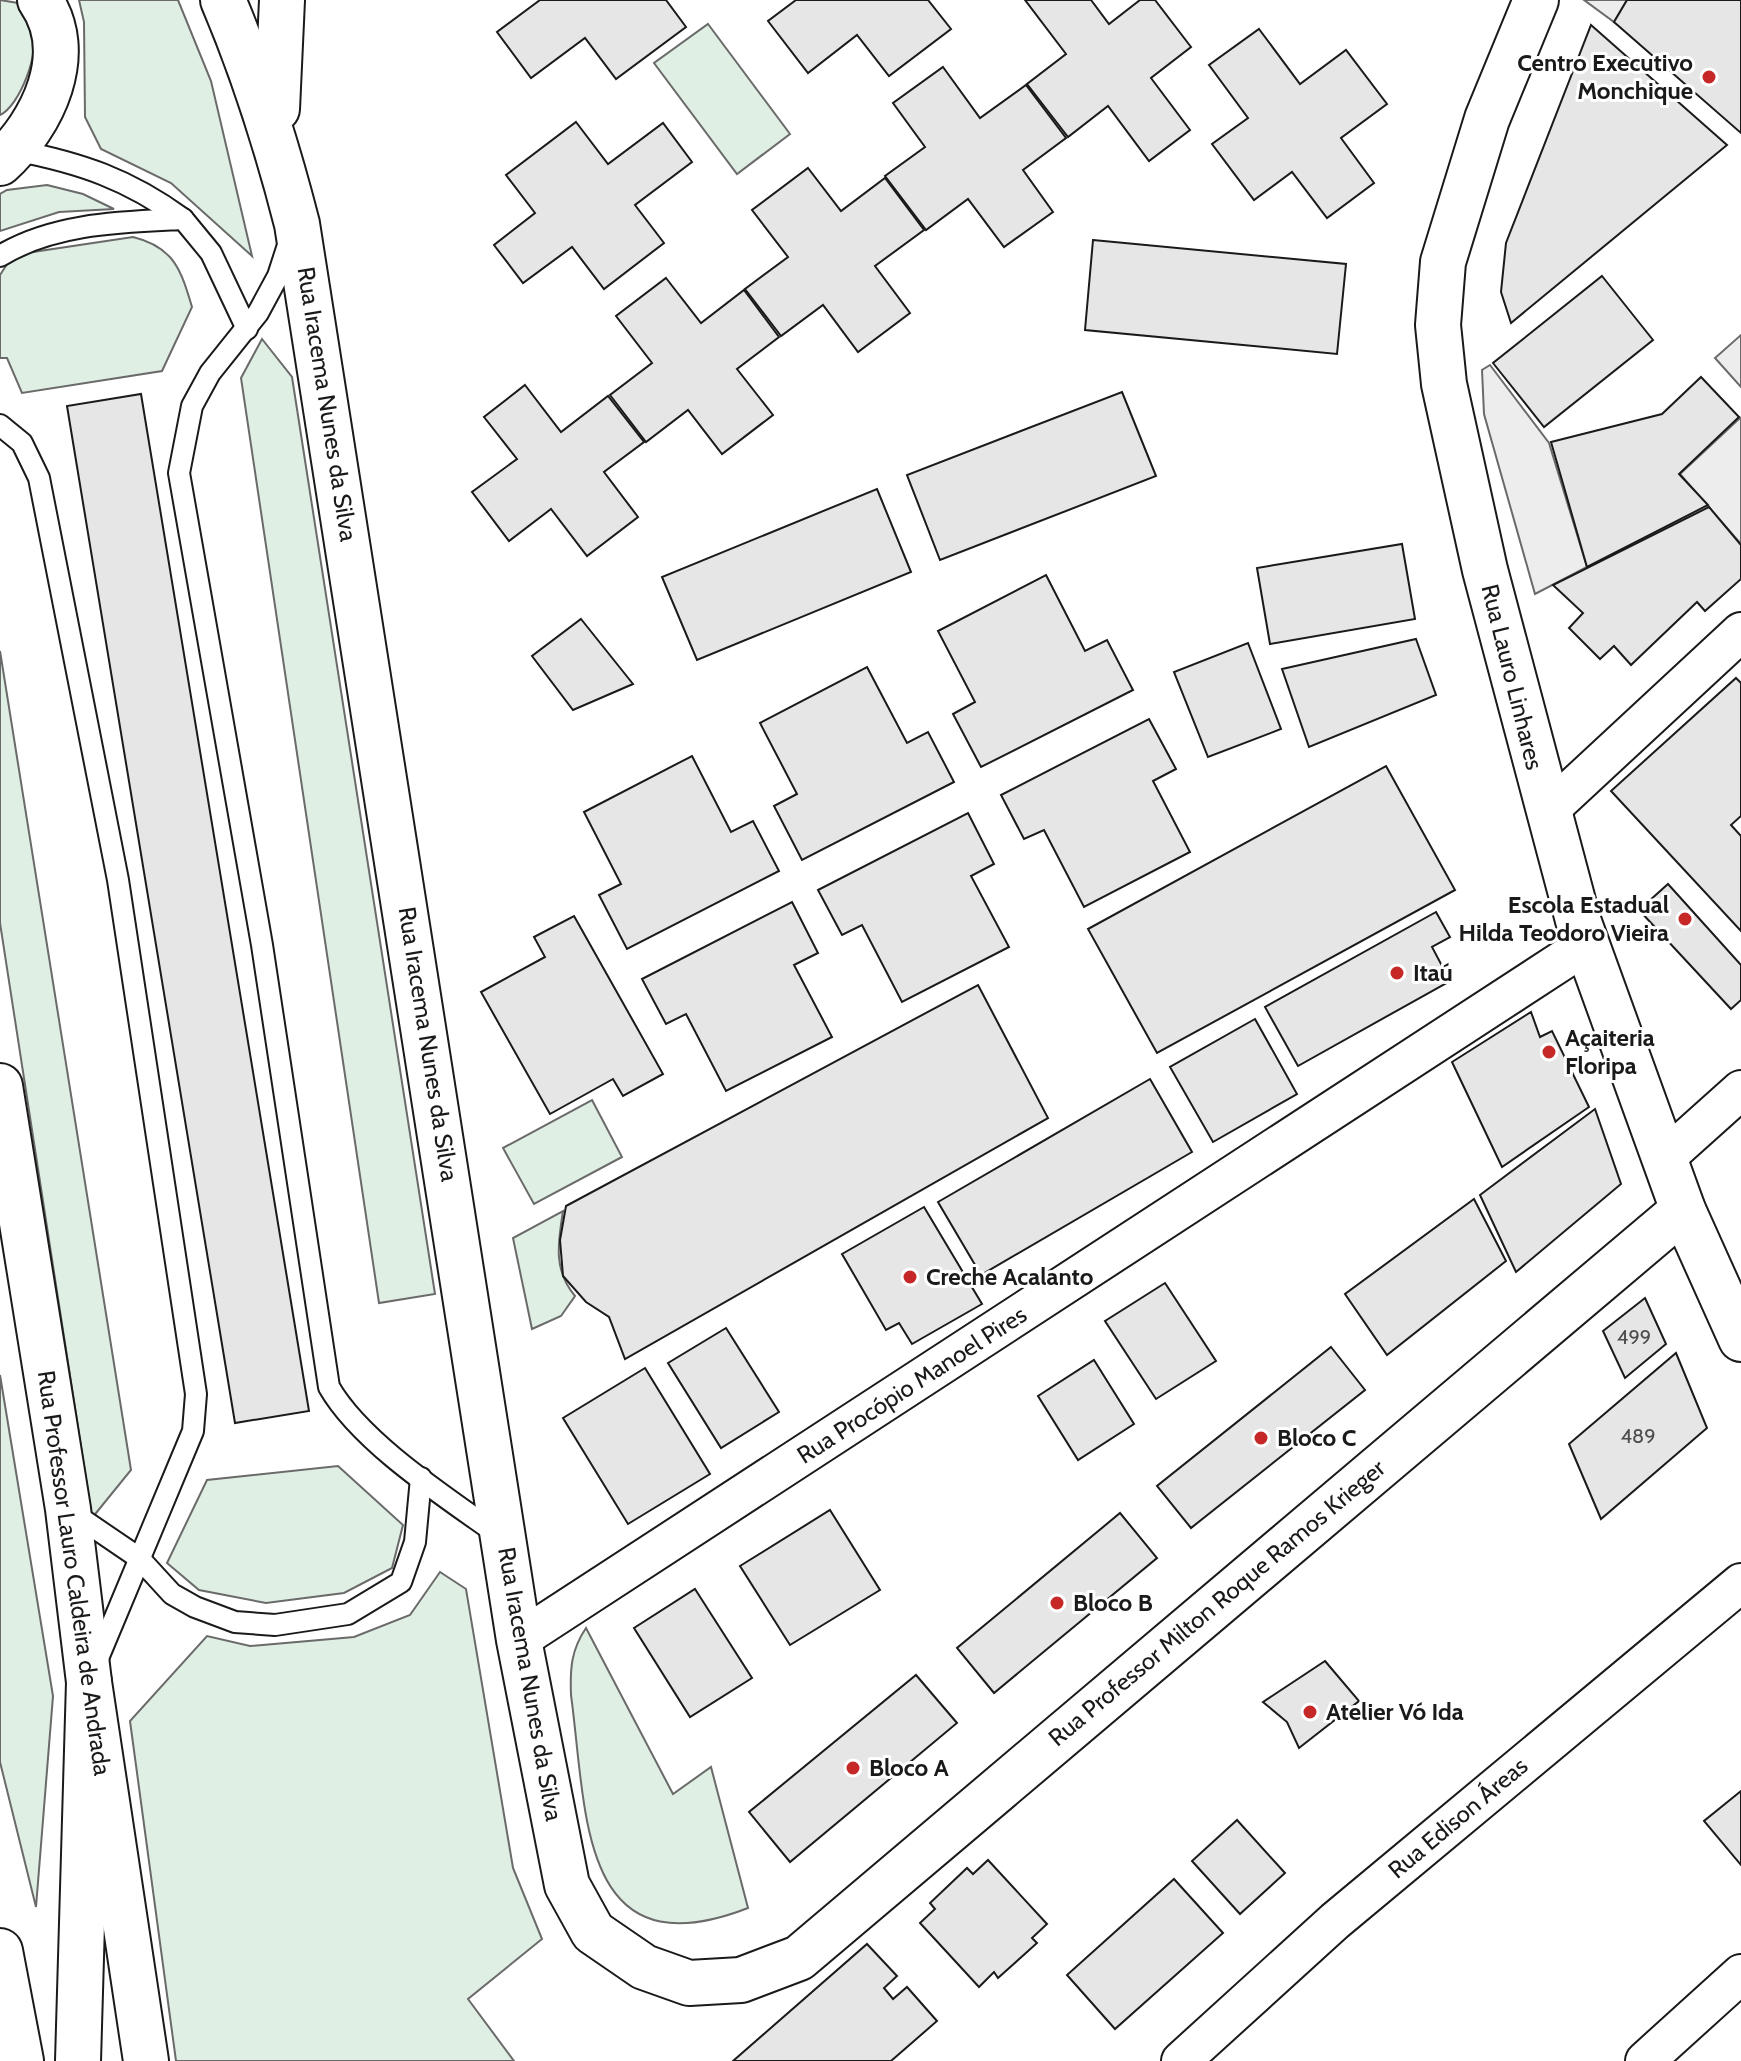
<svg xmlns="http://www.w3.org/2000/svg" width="1741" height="2061" viewBox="0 0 1741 2061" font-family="Cabin,sans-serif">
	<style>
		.green { fill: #e0efe3; stroke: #6a6a6a; stroke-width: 2 }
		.parking { fill: #ededed; stroke: #6a6a6a; stroke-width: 2 }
		.building { fill: #e6e6e6; stroke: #1a1a1a; stroke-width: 2 }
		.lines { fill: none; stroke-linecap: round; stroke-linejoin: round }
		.lane-casing { stroke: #1a1a1a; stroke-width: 24 }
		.street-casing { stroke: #1a1a1a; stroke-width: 42 }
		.secondary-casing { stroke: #1a1a1a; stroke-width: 48 }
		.primary-casing { stroke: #1a1a1a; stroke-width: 48 }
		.lane { stroke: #fff; stroke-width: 20 }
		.street { stroke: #fff; stroke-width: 38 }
		.secondary { stroke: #fff; stroke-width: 44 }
		.primary { stroke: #fff; stroke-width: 44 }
		.poi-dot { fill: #c62828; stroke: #fff; stroke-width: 3 }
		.labels { text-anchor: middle; stroke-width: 6; stroke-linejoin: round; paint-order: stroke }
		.number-label { font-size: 20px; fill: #4d4d4d }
		.poi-label { font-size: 24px; font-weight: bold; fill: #1a1a1a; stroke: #fff; text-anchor: start }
		.street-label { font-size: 24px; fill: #1a1a1a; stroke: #fff }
	</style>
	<rect width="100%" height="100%" fill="#fff"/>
	<!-- green -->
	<g class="green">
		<path d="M0 0 18 3C23 11 30 21 33 31 40 51 20 106 0 115Z"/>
		<path d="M79 0H178L211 81 252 256 171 183 101 149 85 117 84 22Z"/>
		<path d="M708 24 790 134 737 174 654 63Z"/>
		<path d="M47 185 83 194 114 209 59 212 0 231V194L7 190Z"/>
		<path d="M133 237C174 247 181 270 192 307L162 371 22 393 7 358H0V275L13 255Z"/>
		<path d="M262 339 292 377 435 1294 379 1303 241 378Z"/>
		<path d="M0 651 131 1470 92 1518 0 923Z"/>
		<path d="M592 1100 622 1157 534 1204 503 1148Z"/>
		<path d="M563 1211C558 1243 553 1270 575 1296L561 1316 532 1329 513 1238Z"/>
		<path d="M0 1375 53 1696 36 1907 0 1762Z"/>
		<path d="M338 1466 403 1525 392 1568 344 1593 266 1603 199 1590 167 1563 207 1480Z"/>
		<path d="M440 1572 466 1589 513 1868 542 1939 468 1999 514 2061H176L130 1721 207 1636 250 1646 354 1637 410 1615Z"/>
		<path d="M586 1628 673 1794 711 1767 748 1908C578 1974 587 1812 571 1695 570 1669 571 1650 586 1628Z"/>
	</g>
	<!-- parking -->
	<g class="parking">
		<path d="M1584 0H1627L1614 22Z"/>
		<path d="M1741 335V387L1715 358Z"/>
		<path d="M1490 365 1549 443 1587 567 1535 594 1484 414 1482 370Z"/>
		<path d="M1740 418 1741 420V544L1680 474Z"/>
	</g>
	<!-- building -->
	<g class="building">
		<path d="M540 0H666L686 27 616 79 585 38 531 78 497 32Z"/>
		<path d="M796 0H928L951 29 889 76 857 35 808 73 768 21Z"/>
		<path d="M1091 0 1109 24 1140 0H1155L1191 47 1151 78 1190 130 1149 161 1108 106 1068 137 1027 84 1066 54 1025 0Z"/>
		<path d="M1627 0H1741V133L1614 22Z"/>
		<path d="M1591 25 1727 145 1511 323 1501 292 1506 243Z"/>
		<path d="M1259 29 1300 84 1346 50 1387 104 1341 138 1374 183 1327 218 1292 172 1254 200 1212 144 1248 118 1209 65Z"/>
		<path d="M943 67 980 118 1026 85 1066 138 1023 170 1053 212 1004 247 968 199 926 230 885 176 925 147 893 103Z"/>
		<path d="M576 122 608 164 663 123 692 162 635 205 664 243 604 289 572 247 523 283 494 245 535 213 506 175Z"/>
		<path d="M808 168 841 211 885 178 924 230 875 266 910 313 858 352 823 305 781 336 745 289 788 257 752 210Z"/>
		<path d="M1093 240 1346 264 1337 354 1085 330Z"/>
		<path d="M1602 276 1653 340 1544 427 1493 363Z"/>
		<path d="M666 278 701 323 744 290 779 337 737 369 773 415 722 454 688 410 646 442 610 395 652 363 616 316Z"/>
		<path d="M1701 377 1739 417 1679 474 1708 505 1587 567 1551 442 1662 414Z"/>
		<path d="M525 385 561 432 608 396 644 442 604 472 638 517 587 556 551 509 509 541 472 492 517 459 484 417Z"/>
		<path d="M1122 392 1156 476 940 560 907 475Z"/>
		<path d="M141 394 309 1411 235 1423 67 406Z"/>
		<path d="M877 489 911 572 697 660 662 577Z"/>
		<path d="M1709 507 1741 545V579L1705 611 1697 602 1631 665 1614 646 1600 659 1569 628 1583 613 1553 585Z"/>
		<path d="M1402 544 1415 619 1270 644 1257 568Z"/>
		<path d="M1046 575 1085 651 1107 640 1133 690 981 767 953 714 975 702 938 631Z"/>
		<path d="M581 619 633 684 573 710 532 656Z"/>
		<path d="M1416 639 1436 695 1309 747 1282 669Z"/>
		<path d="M1248 643 1281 729 1208 757 1174 672Z"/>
		<path d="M867 667 907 743 928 732 954 782 802 860 774 806 797 794 760 723Z"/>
		<path d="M1736 678 1741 683V816L1731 825 1741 836V931L1611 791Z"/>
		<path d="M1149 719 1176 769 1153 781 1190 852 1084 907 1044 830 1024 839 1001 795Z"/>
		<path d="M692 756 731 832 753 821 779 871 627 949 599 895 621 884 584 812Z"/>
		<path d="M1386 766 1455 890 1157 1053 1088 929Z"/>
		<path d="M968 813 994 864 971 876 1009 947 902 1002 862 925 842 935 818 890Z"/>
		<path d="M1668 884 1741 965V1000L1731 1009 1639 910Z"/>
		<path d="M792 902 818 953 794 965 832 1037 726 1091 686 1014 666 1024 642 979Z"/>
		<path d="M1436 912 1450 937 1432 947 1450 981 1298 1066 1265 1007Z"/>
		<path d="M574 916 663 1074 623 1096 613 1079 550 1114 481 992 545 957 534 937Z"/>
		<path d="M978 985 1048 1118 625 1359 609 1317 586 1302 563 1276 560 1240 566 1206Z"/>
		<path d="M1531 1012 1540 1037 1552 1031 1589 1107 1502 1167 1452 1062Z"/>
		<path d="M1255 1019 1297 1094 1213 1142 1170 1067Z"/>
		<path d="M1150 1079 1192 1152 981 1275 938 1202Z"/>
		<path d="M1595 1109 1621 1184 1516 1272 1480 1195Z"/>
		<path d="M1474 1199 1506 1261 1387 1355 1345 1294Z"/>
		<path d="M924 1207 982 1304 912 1344 899 1323 886 1330 842 1254Z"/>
		<path d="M1165 1283 1216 1361 1156 1399 1105 1321Z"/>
		<path d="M1645 1298 1666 1344 1625 1378 1603 1331Z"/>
		<path d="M726 1328 779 1412 721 1448 668 1363Z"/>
		<path d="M1331 1347 1365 1390 1191 1528 1157 1486Z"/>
		<path d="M1676 1353 1707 1428 1601 1519 1569 1444Z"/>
		<path d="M1094 1360 1134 1424 1078 1460 1038 1396Z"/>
		<path d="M645 1368 710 1474 628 1524 563 1418Z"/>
		<path d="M830 1510 880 1590 790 1645 740 1566Z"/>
		<path d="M1120 1513 1157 1558 994 1693 957 1648Z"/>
		<path d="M695 1589 752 1678 690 1717 634 1628Z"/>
		<path d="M1325 1661 1359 1701 1299 1748 1287 1722 1263 1702Z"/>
		<path d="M916 1675 957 1723 790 1862 749 1812Z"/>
		<path d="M1741 1791V1865L1704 1821Z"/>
		<path d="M1237 1820 1285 1873 1240 1914 1192 1861Z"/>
		<path d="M988 1860 1047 1924 1032 1938 1037 1943 998 1978 994 1972 979 1987 920 1923 935 1909 930 1903 967 1868 973 1874Z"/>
		<path d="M1174 1879 1223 1933 1115 2029 1067 1975Z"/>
		<path d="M867 1944 897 1976 884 1988 893 1999 907 1987 937 2021 891 2061H733Z"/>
	</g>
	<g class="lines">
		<defs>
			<g id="lane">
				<path d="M14 150C81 163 128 179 183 219"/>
				<path d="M289 242 278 276 258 313 210 373 192 406 179 473 262 945 329 1387C361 1443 447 1498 500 1536"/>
				<path d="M0 256C54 223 122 222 183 219L211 253 247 329"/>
				<path d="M0 425 22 443 39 478 118 880 196 1394 193 1431 96 1663"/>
				<path d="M70 1511 139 1558 172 1594 195 1607 235 1622 275 1625 348 1614 401 1582 415 1542 421 1478"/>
			</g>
			<g id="street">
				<path d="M1547 812 1741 632"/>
				<path d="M1664 1159 1741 1090"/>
				<path d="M519 1640 1586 945"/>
				<path d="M1181 2061 1335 1921 1741 1583"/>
				<path d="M1645 2061 1741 1974"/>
			</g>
			<g id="secondary">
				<path d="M223 0C254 73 277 146 297 224L519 1640 567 1885 593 1932 644 1967 689 1983 741 1980 799 1958 1683 1210"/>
				<path d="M1536 0 1487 119 1443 262 1438 325 1444 384 1485 570 1578 920 1683 1210 1741 1339"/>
				<path d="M277 109 282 0"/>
				<path d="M0 163C43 124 77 53 40 0"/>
				<path d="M0 1086 68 1509 89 1682 146 2061"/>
			</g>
			<g id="primary">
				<path d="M0 1951 21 2061"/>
				<path d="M78 2061 89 1682"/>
			</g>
		</defs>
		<!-- lane casing -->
		<use href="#lane" class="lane-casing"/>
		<!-- street casing -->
		<use href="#street" class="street-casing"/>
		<!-- secondary casing -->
		<use href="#secondary" class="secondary-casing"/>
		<!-- primary casing -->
		<use href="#primary" class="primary-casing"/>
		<!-- lane -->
		<use href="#lane" class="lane"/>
		<!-- street -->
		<use href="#street" class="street"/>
		<!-- secondary -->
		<use href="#secondary" class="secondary"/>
		<!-- primary -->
		<use href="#primary" class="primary"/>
	</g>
	<!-- markers -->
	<g class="poi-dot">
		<circle cx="1709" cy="77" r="8"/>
		<circle cx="1685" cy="919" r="8"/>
		<circle cx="1397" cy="973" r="8"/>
		<circle cx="1549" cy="1052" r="8"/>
		<circle cx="910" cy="1277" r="8"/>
		<circle cx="1261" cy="1438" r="8"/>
		<circle cx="1057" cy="1603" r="8"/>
		<circle cx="1310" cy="1712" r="8"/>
		<circle cx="853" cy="1768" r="8"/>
	</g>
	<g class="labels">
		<!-- number labels -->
		<g class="number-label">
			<text x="1634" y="1344">499</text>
			<text x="1638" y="1443">489</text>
		</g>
		<!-- poi labels -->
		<g class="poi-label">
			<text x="1693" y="71" text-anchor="end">Centro Executivo<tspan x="1693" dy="28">Monchique</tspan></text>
			<text x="1669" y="913" text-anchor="end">Escola Estadual<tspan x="1669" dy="28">Hilda Teodoro Vieira</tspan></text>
			<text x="1413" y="981">Itaú</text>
			<text x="1565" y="1046">Açaiteria<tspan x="1565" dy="28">Floripa</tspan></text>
			<text x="926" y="1285">Creche Acalanto</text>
			<text x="1277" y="1446">Bloco C</text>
			<text x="1073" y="1611">Bloco B</text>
			<text x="1326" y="1720">Atelier Vó Ida</text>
			<text x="869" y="1776">Bloco A</text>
		</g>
		<!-- street labels -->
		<g class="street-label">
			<text transform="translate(327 404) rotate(81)" y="8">Rua Iracema Nunes da Silva</text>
			<text transform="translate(1512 677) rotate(76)" y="8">Rua Lauro Linhares</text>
			<text transform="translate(428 1044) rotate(81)" y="8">Rua Iracema Nunes da Silva</text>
			<text transform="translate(912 1385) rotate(-33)" y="8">Rua Procópio Manoel Pires</text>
			<text transform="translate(74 1573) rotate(82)" y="8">Rua Professor Lauro Caldeira de Andrada</text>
			<text transform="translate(1217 1603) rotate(-40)" y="8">Rua Professor Milton Roque Ramos Krieger</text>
			<text transform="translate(530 1684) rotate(80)" y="8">Rua Iracema Nunes da Silva</text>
			<text transform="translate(1458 1818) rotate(-40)" y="8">Rua Edison Áreas</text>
		</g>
	</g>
</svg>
